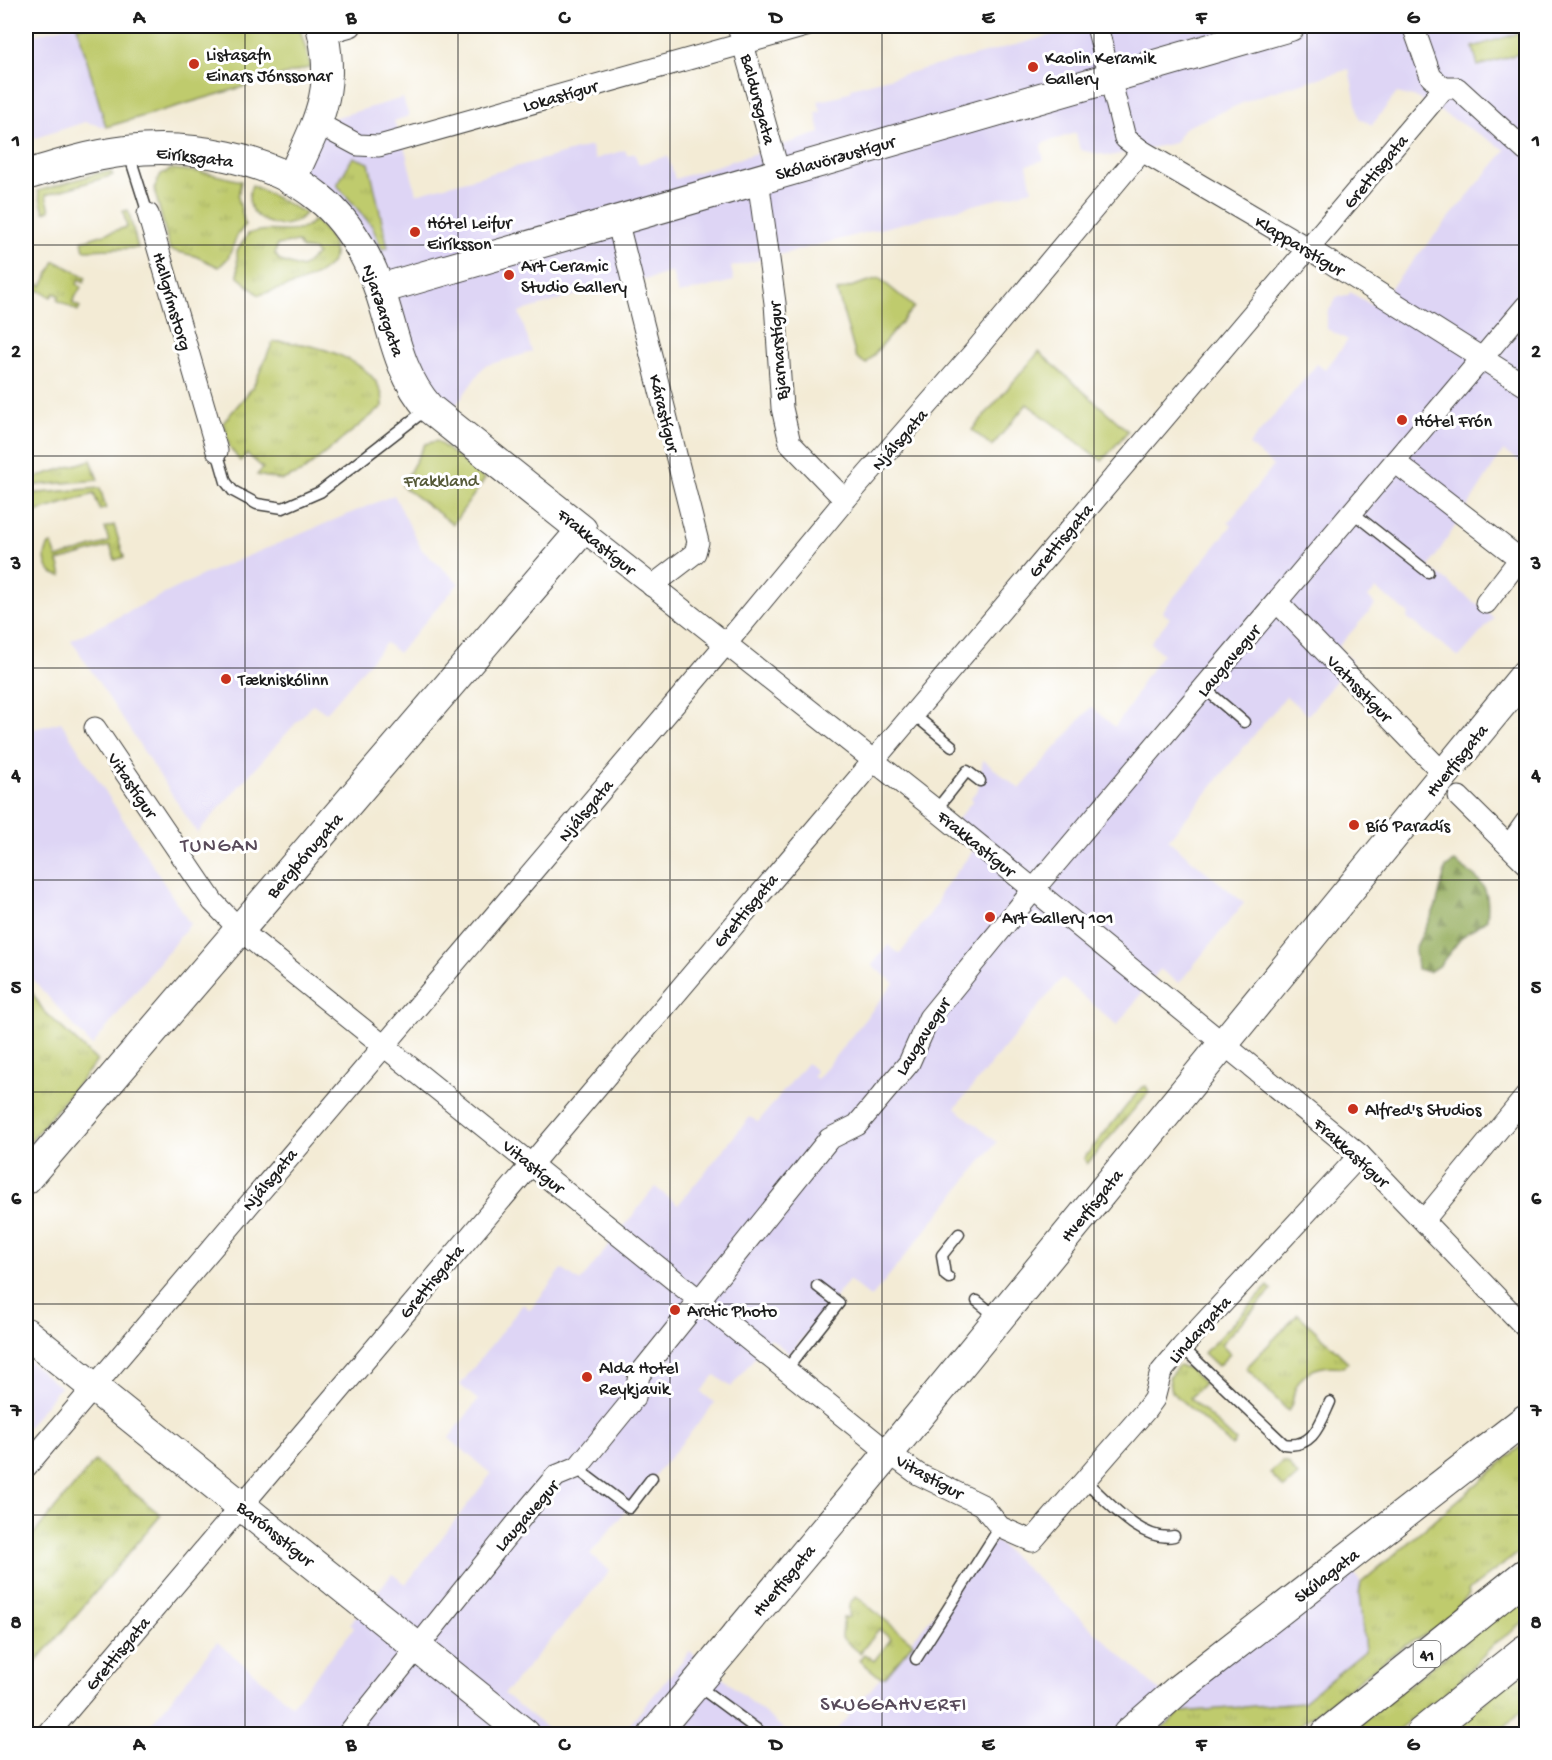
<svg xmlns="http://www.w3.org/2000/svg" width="1552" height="1760" viewBox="0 0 1552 1760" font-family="'Gochi Hand',sans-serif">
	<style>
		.built { fill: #ded5f5 }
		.grass { fill: url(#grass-tufts); stroke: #6e7444; stroke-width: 1.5; fill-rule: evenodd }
		.forest { fill: url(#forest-firs); stroke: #5a663e; stroke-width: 1.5 }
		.green { fill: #bfcb6d; stroke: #6e7444; stroke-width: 1.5 }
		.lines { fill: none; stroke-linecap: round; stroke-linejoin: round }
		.lane-casing { stroke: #3c3b38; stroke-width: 13 }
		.street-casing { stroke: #3c3b38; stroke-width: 23 }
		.secondary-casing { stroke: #3c3b38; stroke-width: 32 }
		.primary-casing { stroke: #3c3b38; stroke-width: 35 }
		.lane { stroke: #fff; stroke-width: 10 }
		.street { stroke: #fff; stroke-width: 21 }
		.secondary { stroke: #fff; stroke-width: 30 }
		.primary { stroke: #fff; stroke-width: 33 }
		.grid { fill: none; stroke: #1c1c1c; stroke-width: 1.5; stroke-opacity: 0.55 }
		.poi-dot { fill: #c8321e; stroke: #fff; stroke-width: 2 }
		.labels { text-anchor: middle; stroke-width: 6; stroke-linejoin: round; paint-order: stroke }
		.shield { fill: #fff; stroke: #606060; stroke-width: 1.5 }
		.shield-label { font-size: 16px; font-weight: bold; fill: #1c1c1c }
		.poi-label { font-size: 18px; fill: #1c1c1c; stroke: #fff; text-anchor: start }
		.street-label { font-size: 18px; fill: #1c1c1c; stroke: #fff }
		.park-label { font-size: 18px; fill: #555938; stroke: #fff }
		.neighbourhood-label { font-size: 20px; letter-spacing: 1.5px; fill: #594b5b; stroke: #fff }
		.neatline { fill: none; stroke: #1c1c1c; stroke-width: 2 }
		.grid-label { font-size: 20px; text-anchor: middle; font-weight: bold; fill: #1c1c1c }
	</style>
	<defs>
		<pattern id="grass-tufts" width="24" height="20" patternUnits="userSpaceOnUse" patternTransform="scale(1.5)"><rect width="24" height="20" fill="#bfcb6d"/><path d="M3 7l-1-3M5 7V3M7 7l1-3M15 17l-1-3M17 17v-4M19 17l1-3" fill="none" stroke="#a4ae5e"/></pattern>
		<pattern id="forest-firs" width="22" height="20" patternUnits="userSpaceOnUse" patternTransform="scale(1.5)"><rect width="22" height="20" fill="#97af60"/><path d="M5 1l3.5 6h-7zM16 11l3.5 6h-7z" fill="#7a8e4e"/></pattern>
	</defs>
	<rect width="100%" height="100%" fill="#fff"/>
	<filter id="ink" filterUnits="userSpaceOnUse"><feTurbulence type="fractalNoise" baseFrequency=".0167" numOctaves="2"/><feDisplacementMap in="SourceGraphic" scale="12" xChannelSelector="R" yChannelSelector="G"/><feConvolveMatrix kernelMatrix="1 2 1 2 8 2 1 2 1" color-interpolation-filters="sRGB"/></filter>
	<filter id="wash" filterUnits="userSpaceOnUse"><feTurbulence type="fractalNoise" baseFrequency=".008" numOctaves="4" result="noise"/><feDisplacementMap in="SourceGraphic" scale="24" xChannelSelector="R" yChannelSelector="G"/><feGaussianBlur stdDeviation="1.35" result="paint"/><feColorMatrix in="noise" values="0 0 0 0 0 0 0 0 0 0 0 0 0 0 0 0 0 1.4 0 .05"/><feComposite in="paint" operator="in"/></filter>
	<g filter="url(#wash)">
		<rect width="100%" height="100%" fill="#f3ebd5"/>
		<!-- built -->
		<g class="built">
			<path d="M68 26H77L106 127 85 122 26 141V37Z"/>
			<path d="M1087 26H1526V466L1503 451 1429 567 1494 618 1459 657 1407 618 1409 614 1376 589 1368 597 1375 605 1338 647 1352 661 1308 715 1286 696 1168 840 1244 903 1179 983 1160 969 1117 1025 1062 978 955 1108 997 1142 871 1298 849 1280 790 1354 770 1338 731 1387 715 1375 701 1392 715 1403 590 1554 610 1571 504 1694 554 1734H143L217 1642 292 1705 354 1628 350 1624 392 1574 406 1584 491 1474 449 1438 478 1400 460 1385 523 1304 530 1310 562 1269 580 1282 655 1187 678 1205 750 1117 758 1122 807 1063 816 1071 813 1076 817 1079 894 983 872 965 888 945 900 954 938 903 940 893 976 847 952 827 973 800 971 798 978 789 983 760 1020 789 1091 707 1115 727 1133 701 1143 680 1163 654 1150 643 1170 618 1162 612 1232 525 1228 523 1273 466 1249 445 1317 364 1325 370 1348 340 1327 329V314L1337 297 1348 296 1350 292 1370 304 1378 303 1506 150 1417 98 1397 93 1372 125 1359 118 1349 69 1259 96 1184 128 1175 143 1110 156 1080 150 1076 133 1043 143 1041 147 1044 160 1027 165 1032 190 731 267 734 281 678 294 672 272 649 279 634 278 519 312 532 352 484 366 447 418 432 404 390 309 298 179 323 121 403 98 409 116 394 121 406 153 416 194 591 146 595 159 625 150 627 155 635 153 638 164 668 156 675 179 820 133 816 113 821 112 818 101 842 96V94L852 91 851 88Z"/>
			<path d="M394 495 422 550 459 583 398 653 386 643 326 713 313 704 197 833 71 640 205 574Z"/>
			<path d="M61 722 190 924 92 1046 26 972V731Z"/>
			<path d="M26 1359 60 1387 26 1429Z"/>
			<path d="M996 1541 1173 1703 1348 1565 1361 1583 1359 1594 1365 1651 1303 1702 1182 1712 1205 1734H833Z"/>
			<path d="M690 1651 790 1734H622Z"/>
		</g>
		<!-- grass -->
		<g class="grass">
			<path d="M353 157 369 163 388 248 382 249 372 226 337 185Z"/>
			<path d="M172 169 207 173 241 181 238 197 245 225 237 236 228 258 219 267 195 256 170 250 154 188 161 174Z"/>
			<path d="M102 172H111L113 175 46 195 50 210 44 212 38 191Z"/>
			<path d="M252 185 305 213C290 238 236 221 252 185Z"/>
			<path d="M128 210 138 248 84 250 82 241 127 227 123 211Z"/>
			<path d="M314 220C370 270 297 283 259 295L238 277 237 251 248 234C270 224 296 241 314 220ZM298 242 302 249 313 250 317 254 302 268 280 261 275 254 277 245Z"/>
			<path d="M55 261 86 277 84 282 79 279 77 284 81 287 72 303 80 307 78 311 57 300 59 296 54 293 51 297 30 286 33 281 42 286Z"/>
			<path d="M273 342C308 340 386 361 383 406L302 472 282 480 257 475 263 468 247 454 240 461 230 448 223 423 253 387Z"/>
			<path d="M91 460 98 480 26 486V480Z"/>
			<path d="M100 488 106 508 100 510 94 494 26 515V494Z"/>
			<path d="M114 525 124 557 115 560 110 546 58 561 62 576C46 576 41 557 49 545L52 544 57 558 109 542 105 528Z"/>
			<path d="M26 983 43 1010 97 1061 26 1146Z"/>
			<path d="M1146 1086 1149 1092 1087 1164 1084 1158 1142 1087Z"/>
			<path d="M1268 1286 1272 1290 1221 1344 1230 1354 1218 1366 1204 1353Z"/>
			<path d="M1298 1314 1348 1362 1343 1367C1322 1364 1304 1368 1295 1389 1292 1397 1294 1404 1288 1411L1246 1368Z"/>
			<path d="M1178 1366 1188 1368 1204 1383 1190 1398 1236 1441 1232 1446 1172 1392 1169 1377Z"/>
			<path d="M1526 1442V1547L1468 1591 1469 1595 1439 1627 1401 1648 1288 1734H1154L1181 1712 1303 1702 1365 1651 1359 1594 1361 1583Z"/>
			<path d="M95 1461 161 1515 26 1674V1543Z"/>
			<path d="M1282 1462H1287L1298 1476 1284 1488 1270 1473Z"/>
			<path d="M1526 1593V1621L1493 1645 1453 1687 1392 1734H1347Z"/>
			<path d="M856 1596 913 1643 885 1677H880L859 1660 864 1654 874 1661 891 1639 879 1629 860 1653 842 1638 843 1618 849 1617V1604Z"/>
			<path d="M1521 1672 1526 1680V1707L1497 1734H1447Z"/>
		</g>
		<!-- forest -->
		<path class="forest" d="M1455 862C1481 881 1491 885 1487 919L1462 937 1440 965 1429 972 1417 969 1415 949 1436 906 1446 867Z"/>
		<!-- green -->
		<g class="green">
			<path d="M77 26H299L311 67 106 127Z"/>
			<path d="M1526 31V52L1478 66 1473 47Z"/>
			<path d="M879 278 914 307 866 364 856 357 837 291Z"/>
			<path d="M1039 352 1128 431 1102 461 1027 404 992 446 972 430Z"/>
			<path d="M437 441 485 479 453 524 402 486 425 444Z"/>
		</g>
	</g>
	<g filter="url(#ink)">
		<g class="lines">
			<defs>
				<g id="lane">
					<path d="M129 154 148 214"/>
					<path d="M217 451 226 482 233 491 257 504 283 508 320 492 428 408"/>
					<path d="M1352 512 1428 572"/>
					<path d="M1204 688 1244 722"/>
					<path d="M912 713 952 746"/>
					<path d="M936 810 967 771 980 781"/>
					<path d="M949 1278 945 1275 942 1255 959 1234"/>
					<path d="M977 1301 998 1318"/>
					<path d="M1182 1347 1284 1444C1313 1449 1320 1424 1330 1402"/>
					<path d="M786 1370 839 1303 817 1286"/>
					<path d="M576 1468 629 1508 652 1478"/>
					<path d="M1084 1480C1107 1500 1141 1543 1174 1536"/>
					<path d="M916 1659 1000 1527"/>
					<path d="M698 1686 763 1734"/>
				</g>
				<g id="street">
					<path d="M738 26 779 173"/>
					<path d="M1097 26 1125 138 1142 151 1309 249 1526 386"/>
					<path d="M1413 26 1431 77 1444 88H1457L1526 151"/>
					<path d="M323 34 351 26"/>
					<path d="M317 123 358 145 379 146 806 26"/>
					<path d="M758 179 775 303 782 408 790 443 845 500"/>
					<path d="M148 214 217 451"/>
					<path d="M617 220 698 542 695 553 652 586"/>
					<path d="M1395 462 1520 559"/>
					<path d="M582 530 936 810 1360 1155 1526 1328"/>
					<path d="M1277 602 1444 774"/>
					<path d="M1486 603 1526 551"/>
					<path d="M95 728 213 902 240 930 889 1453 918 1474 982 1505 1000 1527 1032 1541 1146 1410 1154 1399 1161 1372 1182 1347 1360 1155"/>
					<path d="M1459 797 1526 863"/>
					<path d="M1509 846 1526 822"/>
					<path d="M1424 1220 1526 1096"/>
					<path d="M26 1467 725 645 845 500 975 351 1142 151"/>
					<path d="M48 1734 1444 88"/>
					<path d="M348 1734 529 1508 556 1476 578 1467 635 1397 639 1375 829 1139 857 1125 909 1063 929 1018 1034 889 1526 306"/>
				</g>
				<g id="secondary">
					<path d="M26 175C59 165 92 155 127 151 189 144 269 157 318 197 340 214 358 241 370 266 393 314 392 366 429 408L582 530 26 1179"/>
					<path d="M291 180C317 123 338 90 321 26"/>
					<path d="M380 289 1290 26"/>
					<path d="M26 1333 525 1734"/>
					<path d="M654 1734 878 1466 1526 674"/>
					<path d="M1128 1734 1179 1689 1526 1419"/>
				</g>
				<g id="primary">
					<path d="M1328 1734 1526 1575"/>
					<path d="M1422 1734 1526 1651"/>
				</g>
			</defs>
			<!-- lane casing -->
			<use href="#lane" class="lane-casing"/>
			<!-- street casing -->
			<use href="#street" class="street-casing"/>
			<!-- secondary casing -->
			<use href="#secondary" class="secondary-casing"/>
			<!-- primary casing -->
			<use href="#primary" class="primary-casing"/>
			<!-- lane -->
			<use href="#lane" class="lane"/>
			<!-- street -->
			<use href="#street" class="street"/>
			<!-- secondary -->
			<use href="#secondary" class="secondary"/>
			<!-- primary -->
			<use href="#primary" class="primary"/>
		</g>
	</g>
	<!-- grid -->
	<path class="grid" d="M245 26V1734M458 26V1734M670 26V1734M882 26V1734M1094 26V1734M1307 26V1734M26 245H1526M26 456H1526M26 668H1526M26 880H1526M26 1092H1526M26 1304H1526M26 1515H1526"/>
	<!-- markers -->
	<g class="poi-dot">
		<circle cx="194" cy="64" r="6"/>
		<circle cx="1033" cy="67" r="6"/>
		<circle cx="415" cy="232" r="6"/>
		<circle cx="509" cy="275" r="6"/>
		<circle cx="1402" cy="420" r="6"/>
		<circle cx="226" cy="679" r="6"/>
		<circle cx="1354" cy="825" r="6"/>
		<circle cx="990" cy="917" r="6"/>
		<circle cx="1353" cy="1109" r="6"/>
		<circle cx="675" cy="1310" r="6"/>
		<circle cx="587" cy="1377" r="6"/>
	</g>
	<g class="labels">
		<!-- shield labels -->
		<rect class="shield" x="1413.5" y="1641" width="27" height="26" rx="4.5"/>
		<g class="shield-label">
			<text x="1427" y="1660">41</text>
		</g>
		<!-- poi labels -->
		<g class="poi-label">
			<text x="206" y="60">Listasafn<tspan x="206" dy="21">Einars Jónssonar</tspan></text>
			<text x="1045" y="63">Kaolin Keramik<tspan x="1045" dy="21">Gallery</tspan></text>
			<text x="427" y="228">Hótel Leifur<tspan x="427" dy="21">Eiríksson</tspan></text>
			<text x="521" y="271">Art Ceramic<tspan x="521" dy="21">Studio Gallery</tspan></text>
			<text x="1414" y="426">Hótel Frón</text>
			<text x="238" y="685">Tækniskólinn</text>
			<text x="1366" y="831">Bíó Paradís</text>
			<text x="1002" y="923">Art Gallery 101</text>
			<text x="1365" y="1115">Alfred's Studios</text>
			<text x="687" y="1316">Arctic Photo</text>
			<text x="599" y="1373">Alda Hotel<tspan x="599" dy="21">Reykjavik</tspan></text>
		</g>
		<!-- street labels -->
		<g class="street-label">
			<text transform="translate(560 95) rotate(-16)" y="6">Lokastígur</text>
			<text transform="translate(759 99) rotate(75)" y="6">Baldursgata</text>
			<text transform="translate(195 156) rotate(7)" y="6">Eiríksgata</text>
			<text transform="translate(835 157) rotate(-16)" y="6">Skólavörðustígur</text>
			<text transform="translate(1375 171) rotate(-50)" y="6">Grettisgata</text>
			<text transform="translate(1300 245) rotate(31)" y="6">Klapparstígur</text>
			<text transform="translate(173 301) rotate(74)" y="6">Hallgrímstorg</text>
			<text transform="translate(384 310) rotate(71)" y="6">Njarðargata</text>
			<text transform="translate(777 351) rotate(-94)" y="6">Bjarnarstígur</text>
			<text transform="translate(665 413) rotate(76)" y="6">Kárastígur</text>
			<text transform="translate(899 439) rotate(-49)" y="6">Njálsgata</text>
			<text transform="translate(1060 540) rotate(-50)" y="6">Grettisgata</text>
			<text transform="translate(597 541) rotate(39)" y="6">Frakkastígur</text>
			<text transform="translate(1228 660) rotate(-50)" y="6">Laugavegur</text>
			<text transform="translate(1360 688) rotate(46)" y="6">Vatnsstígur</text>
			<text transform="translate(1456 760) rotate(-51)" y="6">Hverfisgata</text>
			<text transform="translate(133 785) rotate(56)" y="6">Vitastígur</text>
			<text transform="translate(585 810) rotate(-50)" y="6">Njálsgata</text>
			<text transform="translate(977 843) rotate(39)" y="6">Frakkastígur</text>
			<text transform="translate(304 855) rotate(-49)" y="6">Bergþórugata</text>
			<text transform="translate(745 910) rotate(-50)" y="6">Grettisgata</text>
			<text transform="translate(922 1036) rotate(-58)" y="6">Laugavegur</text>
			<text transform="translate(1352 1152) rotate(42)" y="6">Frakkastígur</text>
			<text transform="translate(534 1166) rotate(39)" y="6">Vitastígur</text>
			<text transform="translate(269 1179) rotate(-50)" y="6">Njálsgata</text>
			<text transform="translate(1091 1205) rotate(-51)" y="6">Hverfisgata</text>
			<text transform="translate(431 1281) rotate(-50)" y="6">Grettisgata</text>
			<text transform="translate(1199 1329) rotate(-48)" y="6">Lindargata</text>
			<text transform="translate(930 1476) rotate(29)" y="6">Vitastígur</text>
			<text transform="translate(526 1515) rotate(-49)" y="6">Laugavegur</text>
			<text transform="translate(276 1533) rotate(39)" y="6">Barónsstígur</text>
			<text transform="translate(1326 1575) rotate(-38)" y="6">Skúlagata</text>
			<text transform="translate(783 1580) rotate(-50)" y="6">Hverfisgata</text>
			<text transform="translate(117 1653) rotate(-50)" y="6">Grettisgata</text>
		</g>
		<!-- park labels -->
		<g class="park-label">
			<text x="441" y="486">Frakkland</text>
		</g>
		<!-- neighbourhood labels -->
		<g class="neighbourhood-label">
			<text x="220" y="851">TUNGAN</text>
			<text x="894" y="1710">SKUGGAHVERFI</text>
		</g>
	</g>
	<!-- margin -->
	<rect width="1552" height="1760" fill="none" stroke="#fff" stroke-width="66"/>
	<rect x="33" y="33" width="1486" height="1694" class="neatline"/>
	<g class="grid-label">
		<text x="139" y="23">A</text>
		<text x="351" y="23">B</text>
		<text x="564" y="23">C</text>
		<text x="776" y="23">D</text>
		<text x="988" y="23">E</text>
		<text x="1201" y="23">F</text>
		<text x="1413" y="23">G</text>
		<text x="16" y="146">1</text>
		<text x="1536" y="146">1</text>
		<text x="16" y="357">2</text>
		<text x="1536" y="357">2</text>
		<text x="16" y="569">3</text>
		<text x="1536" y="569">3</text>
		<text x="16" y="781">4</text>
		<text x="1536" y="781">4</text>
		<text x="16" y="993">5</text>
		<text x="1536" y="993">5</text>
		<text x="16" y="1204">6</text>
		<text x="1536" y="1204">6</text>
		<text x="16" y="1416">7</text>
		<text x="1536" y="1416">7</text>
		<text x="16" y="1628">8</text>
		<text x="1536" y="1628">8</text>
		<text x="139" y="1750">A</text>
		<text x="351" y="1750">B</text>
		<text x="564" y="1750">C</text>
		<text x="776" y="1750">D</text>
		<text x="988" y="1750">E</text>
		<text x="1201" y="1750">F</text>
		<text x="1413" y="1750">G</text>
	</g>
</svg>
